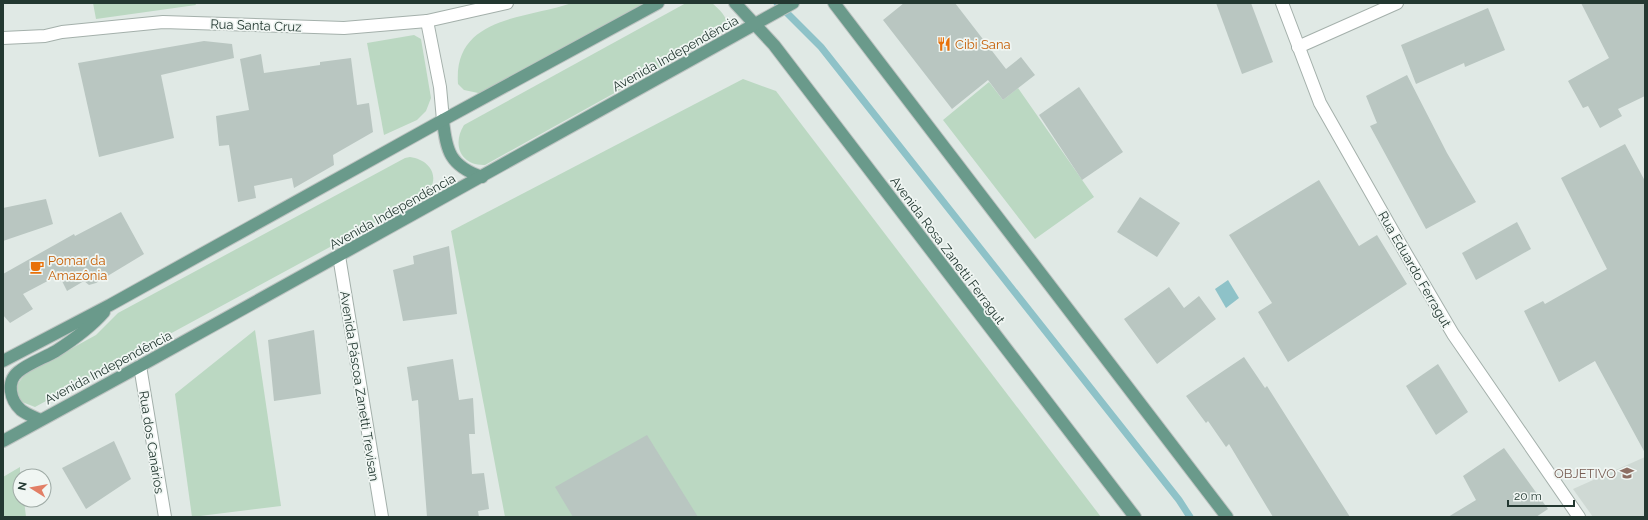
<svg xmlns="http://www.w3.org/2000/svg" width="1648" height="520" viewBox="0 0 1648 520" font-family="Raleway,sans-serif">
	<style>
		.built { fill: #cfd9d4 }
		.green { fill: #bbd8c2 }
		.water { fill: #8ec2c8 }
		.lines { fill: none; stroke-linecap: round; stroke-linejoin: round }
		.stream { stroke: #8ec2c8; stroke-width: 7 }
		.building { fill: #b9c6c1 }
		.minor-casing { stroke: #a4b0ab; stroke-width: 14 }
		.major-casing { stroke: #bdc3c1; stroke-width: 14 }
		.minor { stroke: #fff; stroke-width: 12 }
		.major { stroke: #6a9a8b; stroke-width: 12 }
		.labels { text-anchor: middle; stroke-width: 3.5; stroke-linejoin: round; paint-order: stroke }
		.street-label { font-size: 13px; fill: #233831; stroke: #f0f6f3 }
		.food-label { font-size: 13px; fill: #c56008; stroke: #f0f6f3; text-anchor: start }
		.education-label { font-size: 13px; fill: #785e54; stroke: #f0f6f3; text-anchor: end }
	</style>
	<rect width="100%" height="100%" fill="#e0e9e5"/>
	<!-- built -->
	<path class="built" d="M1645 457V517H1593L1573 489Z"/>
	<!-- green -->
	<g class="green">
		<path d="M93 3H195L196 5 96 19Z"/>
		<path d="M572 3H644L483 94 464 90 458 84C453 16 526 19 572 3Z"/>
		<path d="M686 3H712C720 10 731 20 726 31L485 165C460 166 452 144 464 125Z"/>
		<path d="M414 35 421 39 431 98 426 111 417 120 384 135 367 43Z"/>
		<path d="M743 79 776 91 1101 517H505L451 231Z"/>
		<path d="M989 82 1003 100 1018 88 1094 197 1035 239 943 120Z"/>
		<path d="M410 157C432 160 442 180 424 196L35 407 22 402 15 391 17 385 25 374 96 335 118 313 405 158Z"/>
		<path d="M255 330 281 506 192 517 175 394Z"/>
		<path d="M20 467V500H24L26 517H3V477Z"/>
	</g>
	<!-- water -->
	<path class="water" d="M1228 280 1239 298 1226 308 1215 289Z"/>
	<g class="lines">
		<!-- stream -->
		<path class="stream" d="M777 3 821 47 1179 500 1190 517"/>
	</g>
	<!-- building -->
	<g class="building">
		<path d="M904 3H955L1006 69 1021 57 1035 75 1003 100 988 80 952 109 883 20Z"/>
		<path d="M1216 3H1251L1273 62 1242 74Z"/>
		<path d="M1581 3H1645V96L1618 109 1622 116 1600 128 1588 106 1583 108 1568 81 1609 58Z"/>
		<path d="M1488 8 1505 50 1465 67 1464 63 1416 84 1401 45Z"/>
		<path d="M204 41 232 44 234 58 161 75 174 138 99 157 78 63Z"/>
		<path d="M261 54 264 73 320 65V62L351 58 357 105 369 103 373 132 333 155 334 165 294 188 292 178 254 186 256 198 238 202 229 145 219 146 216 116 249 110 240 59Z"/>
		<path d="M1407 75 1447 153 1476 202 1426 229 1370 126 1377 123 1366 96Z"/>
		<path d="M1079 87 1123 152 1082 180 1039 115Z"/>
		<path d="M1625 144 1645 181V453L1595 361 1559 382 1524 311 1543 301 1545 304 1607 269 1561 178Z"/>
		<path d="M1319 180 1359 246 1377 235 1407 284 1288 362 1258 312 1272 303 1229 235Z"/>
		<path d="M1140 197 1180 223 1157 257 1117 232Z"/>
		<path d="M46 199 53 224 3 241V208Z"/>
		<path d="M121 212 144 254 96 283 89 285 84 281 67 291 59 275 23 294 33 309 10 323 3 315V274L74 234 75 236Z"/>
		<path d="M1517 222 1531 249 1476 280 1462 253Z"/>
		<path d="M449 246 457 314 403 321 393 270 414 264 413 256Z"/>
		<path d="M1169 287 1184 308 1199 296 1216 319 1157 364 1124 319Z"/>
		<path d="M314 330 321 394 274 401 268 340Z"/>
		<path d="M1244 357 1265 388 1267 386 1350 517H1273L1229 444 1226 447 1208 421 1206 423 1186 396Z"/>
		<path d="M453 359 459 400 473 398 475 434H469L472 474 484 473 489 509 478 511 479 517H427L418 400 412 401 407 367Z"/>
		<path d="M1438 364 1468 412 1436 435 1406 386Z"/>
		<path d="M647 435 698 517H573L555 487Z"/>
		<path d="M114 441 131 479 86 509 62 468Z"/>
		<path d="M1504 448 1548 509 1536 517H1448L1476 500 1463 476Z"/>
	</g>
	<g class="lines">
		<defs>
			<g id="minor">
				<path d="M1282 3 1320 103 1395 235 1453 334 1579 517"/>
				<path d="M427 21 440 87 443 120"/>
				<path d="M3 38 45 36 62 32 163 22 344 28 427 21 507 3"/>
				<path d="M1298 47 1397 3"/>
				<path d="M339 256 382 517"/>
				<path d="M140 366 165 517"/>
			</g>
			<g id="major">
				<path d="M735 3 774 45 1135 517"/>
				<path d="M834 3 1227 517"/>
				<path d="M443 120C446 151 450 166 482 177"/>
				<path d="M3 361 110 305 443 120 658 3"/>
				<path d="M40 420C34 417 26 414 21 410 10 400 6 382 18 372 29 363 44 358 56 351 73 340 91 327 104 312"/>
				<path d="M3 441 140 366 793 3"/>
			</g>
		</defs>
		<!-- minor casing -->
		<use href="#minor" class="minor-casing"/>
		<!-- major casing -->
		<use href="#major" class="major-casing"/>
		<!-- minor -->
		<use href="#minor" class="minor"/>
		<!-- major -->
		<use href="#major" class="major"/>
	</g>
	<!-- icons -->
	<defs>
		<symbol id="restaurant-bare" viewBox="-9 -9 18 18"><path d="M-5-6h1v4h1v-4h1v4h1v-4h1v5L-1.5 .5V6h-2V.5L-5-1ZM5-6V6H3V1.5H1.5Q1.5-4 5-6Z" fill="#e8710a" stroke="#f0f6f3" stroke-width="2.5" paint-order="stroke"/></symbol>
		<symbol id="cafe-bare" viewBox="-9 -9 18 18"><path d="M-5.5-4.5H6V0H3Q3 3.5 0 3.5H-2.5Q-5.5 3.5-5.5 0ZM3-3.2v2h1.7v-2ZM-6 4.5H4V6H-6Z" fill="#e8710a" stroke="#f0f6f3" stroke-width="2.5" paint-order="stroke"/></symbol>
		<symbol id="school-bare" viewBox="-9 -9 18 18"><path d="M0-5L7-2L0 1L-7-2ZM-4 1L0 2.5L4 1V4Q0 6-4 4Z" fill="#8d6e63" stroke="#f0f6f3" stroke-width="2.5" paint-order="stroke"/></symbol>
	</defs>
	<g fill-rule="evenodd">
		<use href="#restaurant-bare" x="934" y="34" width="20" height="20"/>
		<use href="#cafe-bare" x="27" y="257" width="20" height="20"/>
		<use href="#school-bare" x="1617" y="463" width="20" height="20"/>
	</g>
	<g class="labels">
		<!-- street labels -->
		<g class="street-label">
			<text transform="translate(256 25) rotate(2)" y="5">Rua Santa Cruz</text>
			<text transform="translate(675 53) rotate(-29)" y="5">Avenida Independência</text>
			<text transform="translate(392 211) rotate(-29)" y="5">Avenida Independência</text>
			<text transform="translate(948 250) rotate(53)" y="5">Avenida Rosa Zanetti Ferragut</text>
			<text transform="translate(1415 269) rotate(60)" y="5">Rua Eduardo Ferragut</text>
			<text transform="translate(108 367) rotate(-28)" y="5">Avenida Independência</text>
			<text transform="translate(360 386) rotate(81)" y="5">Avenida Páscoa Zanetti Trevisan</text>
			<text transform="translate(152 442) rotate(81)" y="5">Rua dos Canários</text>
		</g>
		<!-- food labels -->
		<g class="food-label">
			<text x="955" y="49">Cibi Sana</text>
			<text x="48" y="265">Pomar da<tspan x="48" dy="15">Amazônia</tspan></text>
		</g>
		<!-- education labels -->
		<g class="education-label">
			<text x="1616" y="478">OBJETIVO</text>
		</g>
	</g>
	<!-- border -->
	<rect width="1648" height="520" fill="none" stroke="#233831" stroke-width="8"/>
	<!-- north arrow -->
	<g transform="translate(32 488) rotate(281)"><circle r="19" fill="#f0f6f3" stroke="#9eaaa5"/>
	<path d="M0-3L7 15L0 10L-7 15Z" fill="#e27f66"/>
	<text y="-6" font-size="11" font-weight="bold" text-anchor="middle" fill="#233831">N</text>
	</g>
	<!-- scale -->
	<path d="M1508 500v6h66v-6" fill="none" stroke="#233831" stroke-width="2"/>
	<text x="1514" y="500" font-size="12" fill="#233831" stroke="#f0f6f3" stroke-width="3" paint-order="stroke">20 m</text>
</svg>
